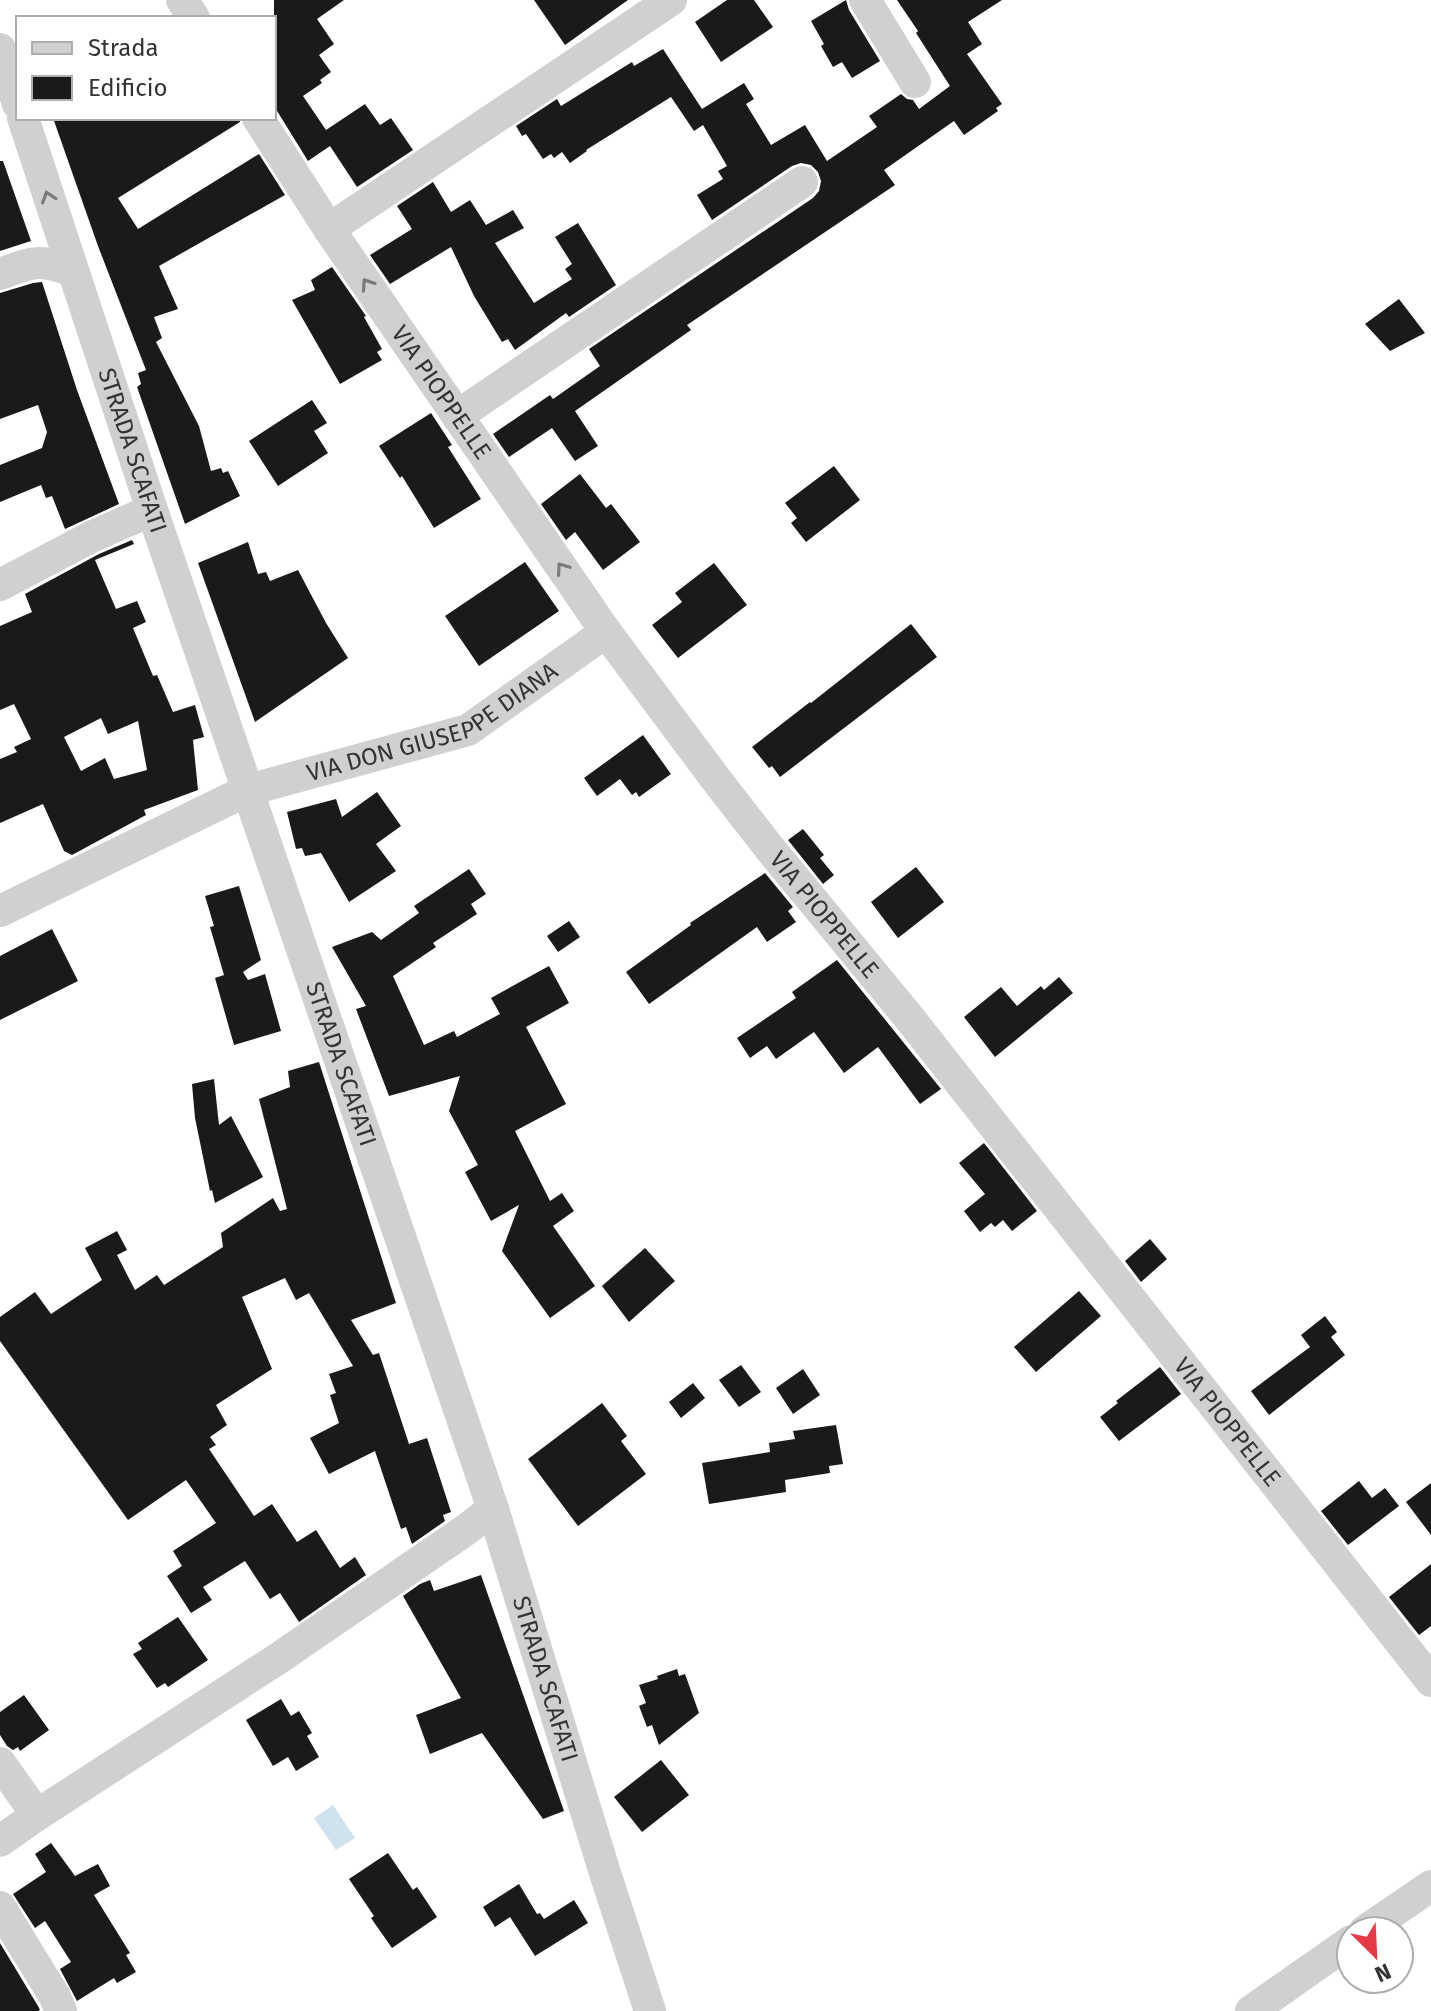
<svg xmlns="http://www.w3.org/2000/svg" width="1431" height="2011" viewBox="0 0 1431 2011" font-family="'Fira Sans',sans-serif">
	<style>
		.water { fill: #cfe2ee }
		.building { fill: #1a1a1a; fill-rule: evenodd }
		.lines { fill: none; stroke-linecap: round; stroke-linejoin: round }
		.minor { stroke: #d0d0d0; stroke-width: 32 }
		.oneway { stroke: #7a7a7a }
		.labels { text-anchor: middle; stroke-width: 8; stroke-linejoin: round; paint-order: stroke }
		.street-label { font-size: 24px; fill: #333; stroke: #fff }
	</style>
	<rect width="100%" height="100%" fill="#fff"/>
	<!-- water -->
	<path class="water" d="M333 1805 355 1838 336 1850 314 1818Z"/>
	<!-- building -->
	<g class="building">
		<path d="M274 0H344L317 19 334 44 319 55 331 72 320 80 322 83 303 96 326 130 365 104 380 125 391 118 413 150 357 187 330 146 308 161 274 106Z"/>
		<path d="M534 0H628L565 45Z"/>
		<path d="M727 0H754L773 27 721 62 695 22Z"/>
		<path d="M846 0 849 10 880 61 852 78 842 62 833 67 821 46 824 44 811 21Z"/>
		<path d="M897 0H1002L968 22 982 44 967 54 1002 104 996 108 998 111 964 135 954 121 884 170 895 185 687 325 691 330 575 411 598 446 575 461 552 428 509 457 493 434 550 395 553 399 600 366 589 349 813 198 819 191 821 181 818 172 811 165 801 163 792 166 712 220 697 195 723 179 718 171 727 166 703 125 694 131 671 97 586 150 587 151 570 163 562 152 554 158 551 154 543 159 526 134 522 136 516 126 557 99 561 106 632 62 634 66 663 49 702 109 744 83 754 99 746 104 771 145 805 125 827 161 877 127 869 116 901 94 907 99 913 100 919 109 950 86 916 33 918 31Z"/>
		<path d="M53 118H239L240 122 118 198 138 229 259 154 285 195 159 266 178 309 154 317 162 338 156 342 199 426 211 471 221 468 223 473 228 471 240 496 185 524 137 387 141 384 138 373 146 370 98 246Z"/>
		<path d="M0 161H3L31 241 0 251Z"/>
		<path d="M433 182 451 212 470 200 486 225 513 210 524 228 495 243 534 303 572 279 565 269 572 264 555 237 578 223 616 285 569 317 566 313 515 350 508 339 502 342 474 296 451 247 390 284 370 255 412 229 397 206Z"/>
		<path d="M332 267 366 316 364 317 382 349 377 352 382 360 340 384 292 300 315 290 311 280Z"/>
		<path d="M42 282 77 390 119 504 65 529 52 496 46 498 41 485 0 502V465L42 448 47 432 38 405 0 419V293L33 283Z"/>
		<path d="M1399 299 1425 333 1390 351 1365 324Z"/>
		<path d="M312 400 327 423 314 431 328 453 278 486 249 441Z"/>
		<path d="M431 413 452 445 448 447 481 499 434 528 402 476 400 478 379 446Z"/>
		<path d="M834 466 860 500 806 542 791 523 797 518 785 503Z"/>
		<path d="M580 474 606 508 611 504 640 542 603 570 575 532 566 540 541 504Z"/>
		<path d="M132 540 134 544 95 560 116 609 137 601 146 622 133 628 153 676 157 675 173 712 195 705 204 737 193 740 198 790 144 810 146 815 72 855 64 851 43 804 0 823V759L17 752 14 747 31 739 14 704 0 710V626L32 612 25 594 99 554ZM101 718 108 734 138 721 147 770 114 779 105 758 81 771 64 737Z"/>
		<path d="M248 542 258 574 266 572 270 581 298 570 326 623 348 658 255 722 198 563Z"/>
		<path d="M525 562 559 611 479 666 445 616Z"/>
		<path d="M714 563 747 605 678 658 652 625 682 602 675 593Z"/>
		<path d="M911 624 937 657 780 777 772 766 769 768 752 747 810 702 811 703Z"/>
		<path d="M643 735 671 774 639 797 636 792 632 795 620 779 597 796 584 778Z"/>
		<path d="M377 792 401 826 376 844 396 871 349 902 321 853 305 856 302 848 296 849 287 812 336 799 342 817Z"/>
		<path d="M803 829 824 855 820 858 834 875 823 884 788 840Z"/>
		<path d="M916 867 944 902 898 938 871 902Z"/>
		<path d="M469 869 486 894 471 904 477 914 433 943 436 947 393 976 424 1045 454 1031 457 1037 500 1014 491 998 549 966 569 1003 526 1027 566 1104 515 1131 550 1201 562 1193 574 1211 553 1226 595 1286 550 1318 502 1251 519 1205 491 1221 465 1172 478 1165 449 1111 460 1076 389 1096 356 1009 366 1006 332 947 372 932 381 940 419 913 414 906Z"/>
		<path d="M765 873 793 907 788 911 796 922 767 942 757 927 649 1004 626 972 691 925 690 923Z"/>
		<path d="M239 886 261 960 243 972 248 980 265 974 281 1031 234 1045 215 978 224 975 210 927 214 926 205 896Z"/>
		<path d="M569 921 580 937 558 952 547 936Z"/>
		<path d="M52 929 78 981 0 1020V956Z"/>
		<path d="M837 960 941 1089 920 1104 878 1047 844 1073 814 1032 776 1059 767 1046 750 1058 737 1038 796 998 792 992Z"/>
		<path d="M1059 977 1073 993 995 1057 964 1017 1001 987 1017 1006 1041 986 1044 990Z"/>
		<path d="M319 1062 396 1303 351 1320 373 1355 379 1353 409 1444 427 1438 451 1512 443 1515 445 1521 412 1544 406 1527 401 1529 375 1451 329 1474 310 1438 339 1423 330 1395 336 1393 329 1374 353 1366 309 1293 296 1300 285 1278 242 1297 272 1369 216 1405 227 1425 210 1437 216 1445 209 1449 254 1516 272 1504 297 1542 316 1530 340 1568 355 1557 366 1575 299 1622 280 1593 270 1599 245 1561 203 1587 212 1600 191 1613 167 1576 182 1566 173 1551 216 1523 186 1480 128 1520 0 1341V1317L35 1292 51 1314 102 1280 85 1248 117 1231 127 1250 117 1255 135 1290 157 1275 164 1285 223 1247 221 1233 273 1198 280 1211 287 1209 259 1099 290 1087 288 1071Z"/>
		<path d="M214 1079 219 1125 231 1116 263 1177 215 1203 212 1190 210 1191 195 1118 192 1084Z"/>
		<path d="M984 1143 1037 1211 1012 1231 1003 1220 995 1227 991 1223 980 1232 964 1211 985 1194 959 1163Z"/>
		<path d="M1150 1239 1167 1259 1141 1282 1125 1261Z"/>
		<path d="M645 1248 675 1281 629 1322 602 1286Z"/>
		<path d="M1079 1291 1101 1316 1036 1372 1014 1347Z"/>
		<path d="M1325 1316 1337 1332 1331 1337 1345 1355 1269 1415 1251 1391 1310 1347 1301 1335Z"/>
		<path d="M741 1365 761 1392 739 1407 719 1380Z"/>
		<path d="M1160 1367 1181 1394 1119 1441 1100 1417 1118 1403 1116 1401Z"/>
		<path d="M803 1369 820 1395 793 1414 776 1388Z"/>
		<path d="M693 1383 705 1398 681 1418 669 1402Z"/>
		<path d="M602 1403 627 1436 621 1441 646 1474 578 1526 528 1459Z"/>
		<path d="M836 1425 843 1464 829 1466 830 1473 785 1480 786 1492 709 1504 702 1463 770 1452 769 1443 795 1439 793 1431Z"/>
		<path d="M1359 1481 1372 1498 1385 1488 1399 1506 1348 1545 1321 1511Z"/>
		<path d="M1431 1483V1535L1406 1502Z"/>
		<path d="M1431 1564V1626L1419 1635 1389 1597Z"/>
		<path d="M481 1575 564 1811 543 1819 482 1733 430 1754 416 1715 461 1698 403 1596 420 1584 430 1580 434 1591Z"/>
		<path d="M178 1617 208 1660 168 1687 165 1683 157 1688 133 1654 142 1649 138 1643Z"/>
		<path d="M677 1669 679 1676 685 1674 699 1713 659 1745 652 1725 647 1727 639 1706 646 1703 639 1685 658 1679 657 1676Z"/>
		<path d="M24 1695 49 1730 20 1751 18 1747 13 1750 7 1746 0 1735V1712Z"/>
		<path d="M281 1699 291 1716 299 1711 312 1733 307 1736 319 1757 296 1771 288 1757 273 1766 246 1720Z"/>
		<path d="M661 1760 689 1795 642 1832 614 1797Z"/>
		<path d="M51 1843 75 1876 98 1864 110 1886 94 1895 130 1953 126 1955 136 1972 117 1983 114 1978 77 2001 60 1969 71 1962 45 1921 35 1928 13 1894 46 1872 35 1854Z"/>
		<path d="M388 1853 413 1890 417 1887 437 1917 392 1948 371 1918 374 1916 349 1879Z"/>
		<path d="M519 1884 537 1914 540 1913 544 1919 574 1900 588 1923 535 1956 510 1917 495 1927 483 1907Z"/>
		<path d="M0 1943 38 2006 40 2010 38 2011H0Z"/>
	</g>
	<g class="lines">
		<!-- minor -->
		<g class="minor">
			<path d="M182 0 194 18"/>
			<path d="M865 0 915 82"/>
			<path d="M0 49 18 104"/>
			<path id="s1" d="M23 118 152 510 493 1509 605 1873 650 2011"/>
			<path id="s2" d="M258 118 329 229 606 632 718 782 771 850 911 1020 1431 1681"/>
			<path d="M329 229 671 0"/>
			<path d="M0 274C33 262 38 258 73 271"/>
			<path d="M457 416 802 182"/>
			<path d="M0 585 91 537 152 510"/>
			<path id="s3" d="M0 911 248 790 468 730 606 632"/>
			<path d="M0 1763 37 1815"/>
			<path d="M0 1841 37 1815 279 1658 467 1529 493 1509"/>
			<path d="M0 1907 55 1997 61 2011"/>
			<path d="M1365 1931 1431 1886"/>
			<path d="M1251 2011 1351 1941"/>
		</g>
	</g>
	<!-- one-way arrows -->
	<defs><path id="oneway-chevron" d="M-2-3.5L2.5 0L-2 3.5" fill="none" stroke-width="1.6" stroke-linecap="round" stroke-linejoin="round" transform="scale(2)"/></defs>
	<g class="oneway">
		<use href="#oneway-chevron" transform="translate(48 197) rotate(-108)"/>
		<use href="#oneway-chevron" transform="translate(367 284) rotate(-124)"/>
		<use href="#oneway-chevron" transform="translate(562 568) rotate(-125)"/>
	</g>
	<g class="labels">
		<!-- street labels -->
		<g class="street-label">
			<text dy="8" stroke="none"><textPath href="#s2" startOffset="330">VIA PIOPPELLE</textPath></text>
			<text dy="8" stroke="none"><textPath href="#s1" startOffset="350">STRADA SCAFATI</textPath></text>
			<text dy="8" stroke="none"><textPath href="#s3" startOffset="474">VIA DON GIUSEPPE DIANA</textPath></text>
			<text dy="8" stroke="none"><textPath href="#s2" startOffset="978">VIA PIOPPELLE</textPath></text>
			<text dy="8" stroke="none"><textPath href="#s1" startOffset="998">STRADA SCAFATI</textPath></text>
			<text dy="8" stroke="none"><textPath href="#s2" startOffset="1626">VIA PIOPPELLE</textPath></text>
			<text dy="8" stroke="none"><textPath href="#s1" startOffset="1646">STRADA SCAFATI</textPath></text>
		</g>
	</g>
	<!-- legend -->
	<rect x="16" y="16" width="260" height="104" fill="#ffffff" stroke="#adadad" stroke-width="2"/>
	<rect x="32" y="42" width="40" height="12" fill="#d0d0d0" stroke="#adadad" stroke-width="2"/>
	<text x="88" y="56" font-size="24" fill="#333333">Strada</text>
	<rect x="32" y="76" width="40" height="24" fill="#1a1a1a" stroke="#adadad" stroke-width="2"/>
	<text x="88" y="96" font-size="24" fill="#333333">Edificio</text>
	<!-- north arrow -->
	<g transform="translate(1375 1955) rotate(156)"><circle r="38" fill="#ffffff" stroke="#adadad" stroke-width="2"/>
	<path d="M0-6L14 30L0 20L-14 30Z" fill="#e63946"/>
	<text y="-12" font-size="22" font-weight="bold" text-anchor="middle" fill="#333333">N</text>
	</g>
</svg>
